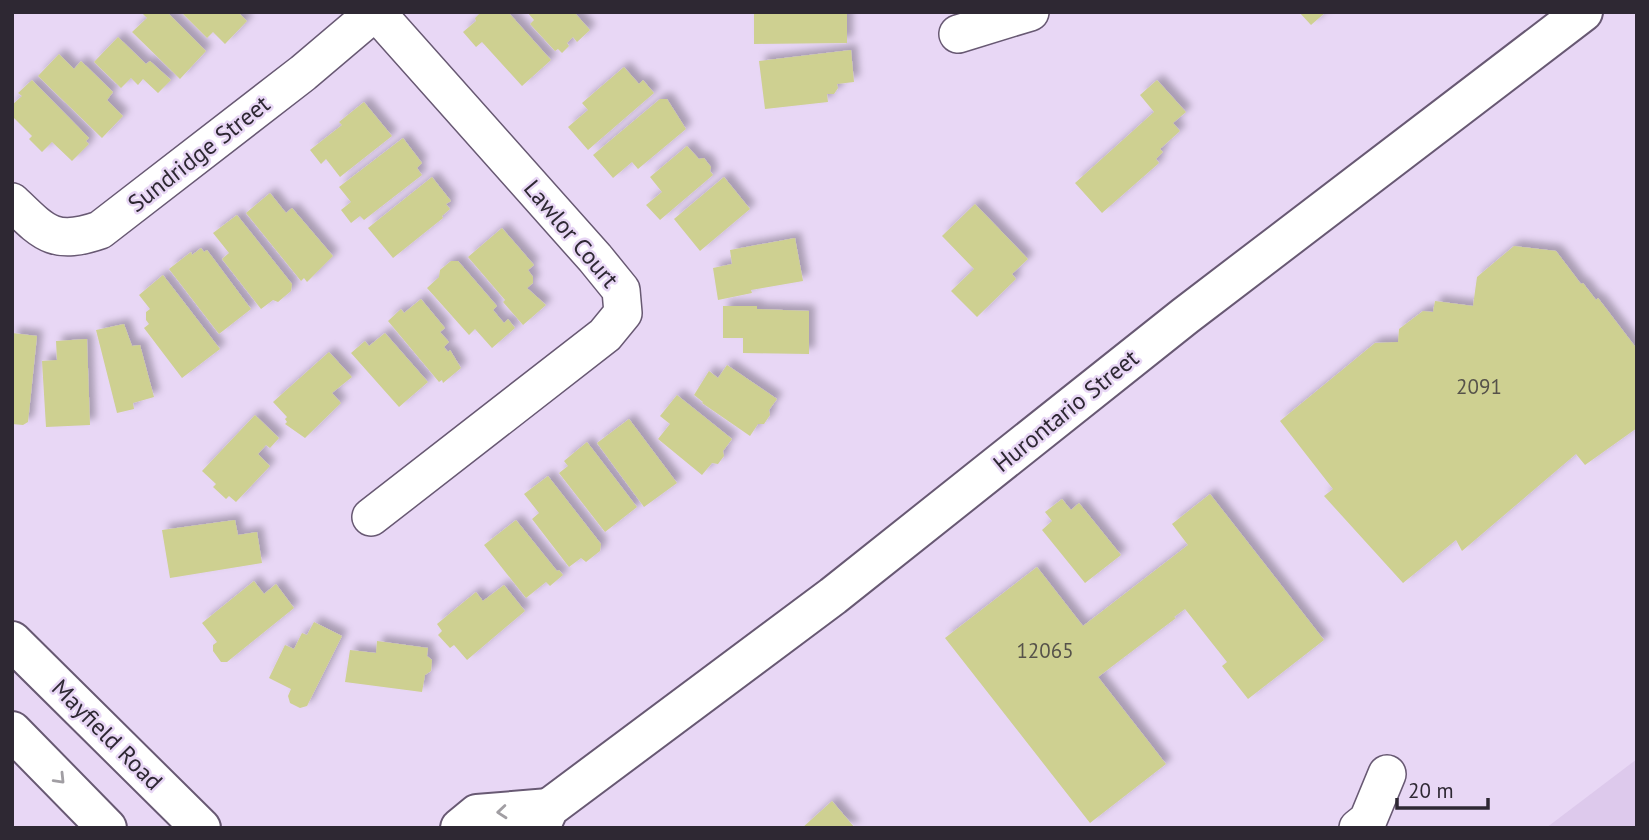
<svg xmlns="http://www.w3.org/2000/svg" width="1649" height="840" viewBox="0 0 1649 840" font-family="'PT Sans',sans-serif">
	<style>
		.built { fill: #ddc9ec }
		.building { fill: #ced091; filter: url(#shadow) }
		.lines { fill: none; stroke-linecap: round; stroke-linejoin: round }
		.minor-casing { stroke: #685973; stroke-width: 40 }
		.secondary-casing { stroke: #685973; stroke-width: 42 }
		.primary-casing { stroke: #685973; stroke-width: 42 }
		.minor { stroke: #fff; stroke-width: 37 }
		.secondary { stroke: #fff; stroke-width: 38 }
		.primary { stroke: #fff; stroke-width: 38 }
		.oneway { stroke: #a19ea3 }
		.labels { text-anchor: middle; stroke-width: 5; stroke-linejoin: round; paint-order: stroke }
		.number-label { font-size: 21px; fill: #56524a }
		.street-label { font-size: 24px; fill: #2e2833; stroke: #e8d7f5 }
	</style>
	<defs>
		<filter id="shadow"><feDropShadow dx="6" dy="-6" stdDeviation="3.5" flood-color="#0004"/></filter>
	</defs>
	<rect width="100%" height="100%" fill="#e8d7f5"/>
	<!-- built -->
	<path class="built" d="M1637 759V828H1546Z"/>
	<!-- building -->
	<g class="building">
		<path d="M141 12H167L206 51 180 79 132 32 147 18Z"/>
		<path d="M181 12H238L247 21 225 44 213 32 207 38Z"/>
		<path d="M481 12H508L551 60 522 86 482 42 476 47 463 32 476 21 475 18Z"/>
		<path d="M527 12H574L590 30 577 42 573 37 567 43 569 46 562 53 558 49 555 51 530 24 534 20Z"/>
		<path d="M754 12H847V43L754 44Z"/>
		<path d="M1299 12H1326L1311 25Z"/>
		<path d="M118 37 146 64 150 61 171 80 158 93 143 79 138 85 131 78 121 88 94 62Z"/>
		<path d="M851 50 854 82 837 84 838 88 834 94H827L828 102 765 109 759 61Z"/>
		<path d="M59 54 74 69 81 61 113 92 107 100 123 116 102 138 38 76Z"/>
		<path d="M624 67 639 84 643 80 654 93 588 150 568 127 588 110 582 103Z"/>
		<path d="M32 80 89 138 86 141 89 144 72 161 52 142 42 152 29 139 32 136 12 116V105L22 96 18 93Z"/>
		<path d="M1157 80 1186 112 1173 123 1180 131 1160 149 1163 152 1156 159 1159 163 1102 213 1075 183 1154 112 1140 95Z"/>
		<path d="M660 99H667L686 129 638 169 632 162 613 178 593 155Z"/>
		<path d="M364 102 392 136 340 177 326 159 321 164 310 150 342 125 339 122Z"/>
		<path d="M403 138 422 163 417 168 422 175 364 220 360 216 351 223 341 210 351 202 339 187Z"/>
		<path d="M687 146 699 159 704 158 711 167 710 171 713 175 660 220 646 205 662 192 650 177Z"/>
		<path d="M432 177 451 201 446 204 450 209 442 216 443 218 393 258 368 228Z"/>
		<path d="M724 177 750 209 700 251 674 219Z"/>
		<path d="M270 193 286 213 292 208 333 256 307 282 304 278 301 281 246 213Z"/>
		<path d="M975 204 1028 259 1012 274 1016 279 977 317 951 291 974 269 942 236Z"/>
		<path d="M237 215 292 284 291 291 278 302 273 300 261 309 222 259 229 253 213 233Z"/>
		<path d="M502 228 534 265 528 270 533 277V283L527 288 546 305 523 325 503 302 505 300 468 257Z"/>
		<path d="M795 238 803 281 751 290 752 293 718 300 713 268 732 264 730 250Z"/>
		<path d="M1514 246 1556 251 1581 284 1583 283 1596 300 1598 298 1637 349V428L1585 465 1576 454 1462 551 1456 540 1403 583 1324 496 1333 489 1280 421 1375 343 1398 342 1399 329 1423 311 1433 312 1435 301 1473 306 1477 277Z"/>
		<path d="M201 248 204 252 207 250 251 309 219 334 169 269 191 252 192 255Z"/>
		<path d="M451 261H458L497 306 493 310 504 323 508 319 515 328 492 348 475 329 469 335 427 288 439 277 440 270Z"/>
		<path d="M163 275 220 349 182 378 144 328 149 324 146 320V312L150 309 139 295Z"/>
		<path d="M421 299 445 328 440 332 449 342 444 347 448 352 450 350 461 368 443 383 442 380 439 382 388 321 401 309 404 313Z"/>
		<path d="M723 306H757V309L809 311V354L743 353V338H723Z"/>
		<path d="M124 324 132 346 140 345 154 397 133 403 134 409 117 413 96 330Z"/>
		<path d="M12 333 37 336 28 422 23 425 12 424Z"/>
		<path d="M385 333 428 382 399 407 351 353 365 341 369 346Z"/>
		<path d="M87 339 90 425 46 427 42 361 57 360 56 341Z"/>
		<path d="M329 352 352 377 332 393 341 403 305 438 285 424 287 422 285 419 287 417 273 402Z"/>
		<path d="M727 365 777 399 769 410 770 415 764 424H758L750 436 702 403 703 402 694 395 709 371 718 378Z"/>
		<path d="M677 395 732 439 723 451 724 456 718 464 712 463 702 475 658 439 670 424 660 416Z"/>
		<path d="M255 415 279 438 270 448 266 445 258 454 270 466 236 502 229 496 226 499 213 487 216 484 202 471Z"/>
		<path d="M629 419 677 483 644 507 597 443Z"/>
		<path d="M587 442 637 507 605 532 559 473 568 466 564 461Z"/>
		<path d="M548 476 601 544 600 551 586 562 581 558 569 567 532 519 539 513 524 494Z"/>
		<path d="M1210 494 1324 640 1248 699 1222 666 1227 662 1185 609 1174 617 1176 618 1098 677 1166 764 1090 823 945 638 1037 567 1083 626 1188 545 1172 524Z"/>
		<path d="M1062 499 1071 510 1079 503 1121 555 1085 583 1042 530 1052 521 1045 512Z"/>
		<path d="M235 520 238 535 257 532 262 563 170 578 162 530Z"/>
		<path d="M516 520 557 571 559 570 563 575 550 586 546 582 526 598 484 545Z"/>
		<path d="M254 581 264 594 276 584 294 608 227 662H221L213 651V645L217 642 202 623Z"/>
		<path d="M504 585 525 611 467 660 454 645 450 648 438 635 442 631 437 624 476 592 483 601Z"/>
		<path d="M314 622 342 636 307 706 300 708 290 703 288 696 291 689 269 678 285 645 294 649 302 633 307 635Z"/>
		<path d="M377 641 428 648 427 656 432 660 431 671 425 675 422 692 345 682 350 650 376 653Z"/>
		<path d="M832 801 855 828H802Z"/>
	</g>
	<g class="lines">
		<defs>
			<g id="minor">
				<path d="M958 34 1030 12"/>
				<path d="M12 202C44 233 54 246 100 230L303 73 375 12"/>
				<path d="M371 517 605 335 623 313 621 290 595 258 376 12"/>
				<path d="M1358 828 1368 820 1387 774"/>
			</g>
			<g id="secondary">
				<path d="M12 641 201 828"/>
				<path d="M12 731 107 828"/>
			</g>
			<g id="primary">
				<path d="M460 828 477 814 549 808"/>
				<path d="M540 828 549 808 833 596 1185 316 1583 12"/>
			</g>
		</defs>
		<!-- minor casing -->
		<use href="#minor" class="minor-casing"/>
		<!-- secondary casing -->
		<use href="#secondary" class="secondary-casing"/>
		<!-- primary casing -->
		<use href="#primary" class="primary-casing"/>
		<!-- minor -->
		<use href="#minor" class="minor"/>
		<!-- secondary -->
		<use href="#secondary" class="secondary"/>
		<!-- primary -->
		<use href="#primary" class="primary"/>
	</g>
	<!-- one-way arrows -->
	<defs><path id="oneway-chevron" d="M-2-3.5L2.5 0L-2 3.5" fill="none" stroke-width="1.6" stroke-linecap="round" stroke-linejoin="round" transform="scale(1.75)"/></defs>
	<g class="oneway">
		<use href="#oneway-chevron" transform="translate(60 779) rotate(46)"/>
		<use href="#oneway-chevron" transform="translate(502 812) rotate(175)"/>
	</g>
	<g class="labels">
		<!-- number labels -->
		<g class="number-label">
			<text x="1479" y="394">2091</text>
			<text x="1045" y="658">12065</text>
		</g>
		<!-- street labels -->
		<g class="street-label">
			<text transform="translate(199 154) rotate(-38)" y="8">Sundridge Street</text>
			<text transform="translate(571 234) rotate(50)" y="8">Lawlor Court</text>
			<text transform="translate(1066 411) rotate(-39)" y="8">Hurontario Street</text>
			<text transform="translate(107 735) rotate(45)" y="8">Mayfield Road</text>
		</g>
	</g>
	<!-- border -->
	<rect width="1649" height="840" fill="none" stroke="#2e2833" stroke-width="28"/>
	<!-- scale -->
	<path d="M1397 798v10h91v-10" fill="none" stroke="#2e2833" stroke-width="3.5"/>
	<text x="1408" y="798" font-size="21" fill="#2e2833" stroke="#e8d7f5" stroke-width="5" paint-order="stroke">20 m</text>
</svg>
